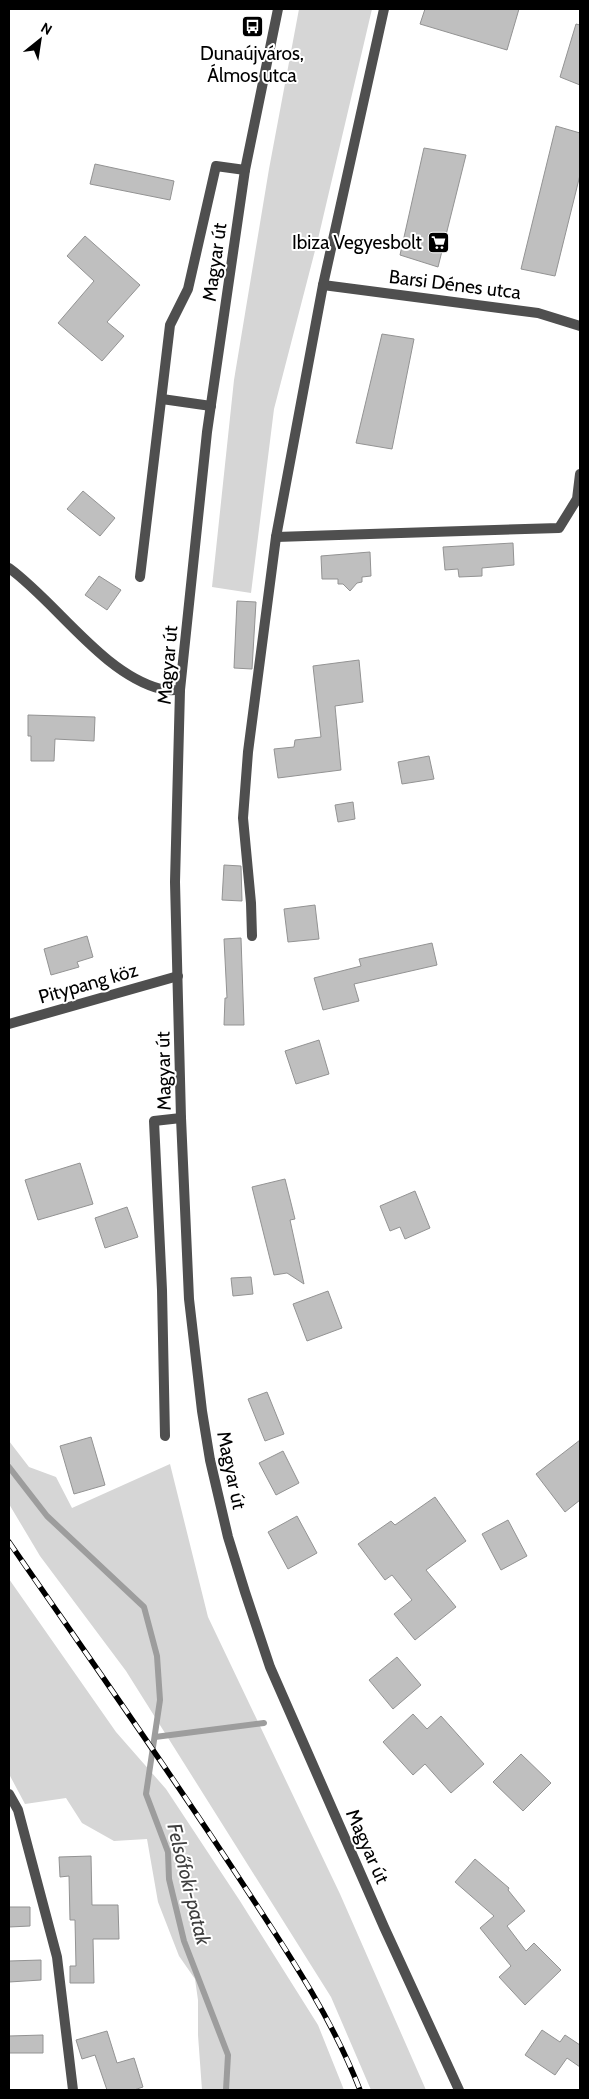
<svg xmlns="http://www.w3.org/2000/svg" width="589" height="2099" viewBox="0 0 589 2099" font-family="Cabin,sans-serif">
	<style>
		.green { fill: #d6d6d6 }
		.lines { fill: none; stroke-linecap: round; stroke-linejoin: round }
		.stream { stroke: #9d9d9d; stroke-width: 6 }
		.building { fill: #bfbfbf; stroke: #939393 }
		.service { stroke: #4f4f4f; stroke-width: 10 }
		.minor { stroke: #4f4f4f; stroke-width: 10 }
		.tertiary { stroke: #4f4f4f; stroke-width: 10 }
		.rail-casing { stroke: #000; stroke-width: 5.5 }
		.rail { stroke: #fff; stroke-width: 4; stroke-dasharray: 11; stroke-linecap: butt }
		.labels { text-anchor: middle; stroke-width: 4; stroke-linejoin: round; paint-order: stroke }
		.poi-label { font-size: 19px; fill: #000; stroke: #fff }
		.street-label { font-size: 19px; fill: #000; stroke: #fff }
		.water-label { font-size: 20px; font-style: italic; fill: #3e3e3e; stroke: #fff }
	</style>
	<rect width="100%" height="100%" fill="#fff"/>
	<!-- green -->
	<g class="green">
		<path d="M299 9H372L318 239 274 409 251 593 212 587 234 380 269 169Z"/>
		<path d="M9 1441 29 1467 56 1477 72 1508 170 1464 208 1617 340 1894 426 2090H371L331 1997 126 1671 40 1556 9 1504Z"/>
		<path d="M9 1579 116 1732 166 1789 240 1901 318 2025 344 2090H202L198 2035V2000L195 1979 179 1956 158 1902 147 1839 114 1841 82 1823 66 1798 25 1804 9 1774Z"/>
	</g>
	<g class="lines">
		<!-- stream -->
		<g class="stream">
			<path d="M9 1467 47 1516 144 1607 157 1656 160 1700 146 1794 168 1852 169 1879 184 1941 228 2055 226 2090"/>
			<path d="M155 1737 264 1723"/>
		</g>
	</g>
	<!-- building -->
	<g class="building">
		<path d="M425 9H519L507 50 420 24Z"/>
		<path d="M576 24 580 25V85L560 77Z"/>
		<path d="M556 126 580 133V175L555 276 521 269Z"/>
		<path d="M424 148 466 155 438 267 400 255Z"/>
		<path d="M95 164 174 181 170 200 90 184Z"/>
		<path d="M85 236 140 285 107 322 124 336 102 361 58 323 94 281 67 256Z"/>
		<path d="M382 334 414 339 392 449 356 443Z"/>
		<path d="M83 491 115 518 100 536 67 509Z"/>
		<path d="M513 543 514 565 482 568V576L459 577 458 569 445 570 443 547Z"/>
		<path d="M370 552 371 576 362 577V582L357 583 350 591 343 584H338V579H322L321 556Z"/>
		<path d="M99 576 121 590 107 610 85 595Z"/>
		<path d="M237 601 256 602 252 669 234 668Z"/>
		<path d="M359 660 363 702 335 706 341 770 278 778 274 749 294 747 295 740 321 737 313 666Z"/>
		<path d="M28 715 95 717 94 741 55 739 54 761H31V736H28Z"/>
		<path d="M429 756 434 779 402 784 398 762Z"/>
		<path d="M353 802 355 819 338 822 335 805Z"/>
		<path d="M224 865 241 866 242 901 222 900Z"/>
		<path d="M315 905 319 939 288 942 284 909Z"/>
		<path d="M87 936 93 957 77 962 79 967 51 975 44 949Z"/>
		<path d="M241 938 244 1025H224L225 998H227L224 939Z"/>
		<path d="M432 943 437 965 354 984 359 1001 323 1010 314 978 361 966 359 959Z"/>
		<path d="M319 1040 329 1074 296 1084 285 1051Z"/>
		<path d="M80 1163 93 1204 38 1220 25 1180Z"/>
		<path d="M285 1179 295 1219 290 1220 304 1284 287 1273 274 1275 252 1187Z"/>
		<path d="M415 1191 430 1228 405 1239 400 1227 390 1231 380 1206Z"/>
		<path d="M127 1207 138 1237 105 1248 95 1218Z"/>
		<path d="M251 1277 253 1294 233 1296 231 1278Z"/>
		<path d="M328 1291 342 1328 307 1341 293 1304Z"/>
		<path d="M267 1392 284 1434 265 1441 248 1399Z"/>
		<path d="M91 1437 105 1485 74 1494 60 1446Z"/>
		<path d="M580 1440V1500L565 1512 536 1474Z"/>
		<path d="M283 1451 299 1483 276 1495 259 1463Z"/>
		<path d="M435 1497 466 1541 426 1570 456 1607 415 1640 394 1614 412 1600 392 1575 385 1580 358 1544 391 1521 395 1525Z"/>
		<path d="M297 1516 317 1553 288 1569 268 1532Z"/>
		<path d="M508 1520 527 1556 501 1570 482 1534Z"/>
		<path d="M397 1657 421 1685 393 1709 369 1680Z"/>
		<path d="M413 1714 427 1729 441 1716 484 1764 451 1793 425 1764 413 1775 383 1742Z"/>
		<path d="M521 1754 551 1783 523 1811 493 1782Z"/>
		<path d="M91 1856 92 1905H118L119 1939H93L94 1983H70V1966H76L75 1920H70L69 1876 60 1877 59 1857Z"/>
		<path d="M475 1859 509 1888 508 1890 525 1911 507 1926 526 1951 534 1943 561 1970 525 2005 499 1977 511 1966 480 1928 494 1916 455 1882Z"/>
		<path d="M9 1907H30V1926L9 1927Z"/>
		<path d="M41 1960V1980L9 1982V1961Z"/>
		<path d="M542 2030 560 2042 565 2035 580 2045V2067L567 2058 555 2075 525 2055Z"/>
		<path d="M107 2031 117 2063 134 2058 143 2087 134 2090H107L95 2055 82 2059 76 2040Z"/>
		<path d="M43 2035V2053H9V2036Z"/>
	</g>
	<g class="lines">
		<!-- service -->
		<g class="service">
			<path d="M140 577 170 325 188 289 216 166 245 170"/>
			<path d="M165 1436 162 1290 154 1121 181 1118"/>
		</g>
		<!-- minor -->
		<g class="minor">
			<path d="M323 285 538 313 580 326"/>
			<path d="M162 399 211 406"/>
			<path d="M276 537 559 528 577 499 580 474"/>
			<path d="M9 568C57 603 103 674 161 689 167 691 174 690 180 690"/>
			<path d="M252 936 251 903 243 818 248 752 276 537 323 285 384 9"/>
			<path d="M9 1024 178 976"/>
			<path d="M9 1794 18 1810 57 1957 73 2090"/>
		</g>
		<!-- tertiary -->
		<path class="tertiary" d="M278 9 245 170 207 432 180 690 175 882 181 1118 189 1299 202 1411 210 1460 228 1537 245 1592 270 1667 384 1927 459 2090"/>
		<defs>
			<path id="rail" d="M9 1542C85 1652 163 1762 237 1875 282 1944 330 2013 360 2090"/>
		</defs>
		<!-- rail casing -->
		<use href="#rail" class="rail-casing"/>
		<!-- rail -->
		<use href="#rail" class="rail"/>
	</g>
	<!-- icons -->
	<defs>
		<symbol id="bus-square" viewBox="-11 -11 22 22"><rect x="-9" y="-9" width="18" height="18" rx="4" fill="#000" stroke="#fff"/><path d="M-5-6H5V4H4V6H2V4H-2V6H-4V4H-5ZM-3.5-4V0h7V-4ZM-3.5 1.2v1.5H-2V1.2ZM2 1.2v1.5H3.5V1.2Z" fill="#fff"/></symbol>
		<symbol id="supermarket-square" viewBox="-11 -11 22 22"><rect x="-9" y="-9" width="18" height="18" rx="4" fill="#000" stroke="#fff"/><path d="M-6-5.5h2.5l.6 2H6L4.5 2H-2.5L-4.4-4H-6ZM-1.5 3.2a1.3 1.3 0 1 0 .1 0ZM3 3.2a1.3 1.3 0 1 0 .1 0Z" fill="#fff"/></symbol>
	</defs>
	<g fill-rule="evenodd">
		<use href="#bus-square" x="240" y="14" width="25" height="25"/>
		<use href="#supermarket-square" x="426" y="230" width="25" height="25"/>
	</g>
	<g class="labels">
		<!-- poi labels -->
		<g class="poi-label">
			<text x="252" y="60">Dunaújváros,<tspan x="252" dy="22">Álmos utca</tspan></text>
			<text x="422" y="249" text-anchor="end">Ibiza Vegyesbolt</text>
		</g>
		<!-- street labels -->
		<g class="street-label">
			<text transform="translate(214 262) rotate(-82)" y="7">Magyar út</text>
			<text transform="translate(455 284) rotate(7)" y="7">Barsi Dénes utca</text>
			<text transform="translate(167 665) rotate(-85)" y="7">Magyar út</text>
			<text transform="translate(88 983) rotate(-16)" y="7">Pitypang köz</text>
			<text transform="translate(163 1071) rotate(-91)" y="7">Magyar út</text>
			<text transform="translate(232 1470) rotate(78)" y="7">Magyar út</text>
			<text transform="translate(368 1846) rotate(66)" y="7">Magyar út</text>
		</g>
		<!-- water labels -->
		<g class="water-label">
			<text transform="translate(189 1884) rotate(76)" y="7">Felsőfoki-patak</text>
		</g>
	</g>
	<!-- border -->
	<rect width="589" height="2099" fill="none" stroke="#000000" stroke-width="20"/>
	<!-- north arrow -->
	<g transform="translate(40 40) rotate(30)" stroke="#ffffff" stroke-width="4" paint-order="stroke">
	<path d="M0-4L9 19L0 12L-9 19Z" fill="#000000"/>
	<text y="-8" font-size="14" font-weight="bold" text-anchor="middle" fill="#000000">N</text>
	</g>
</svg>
